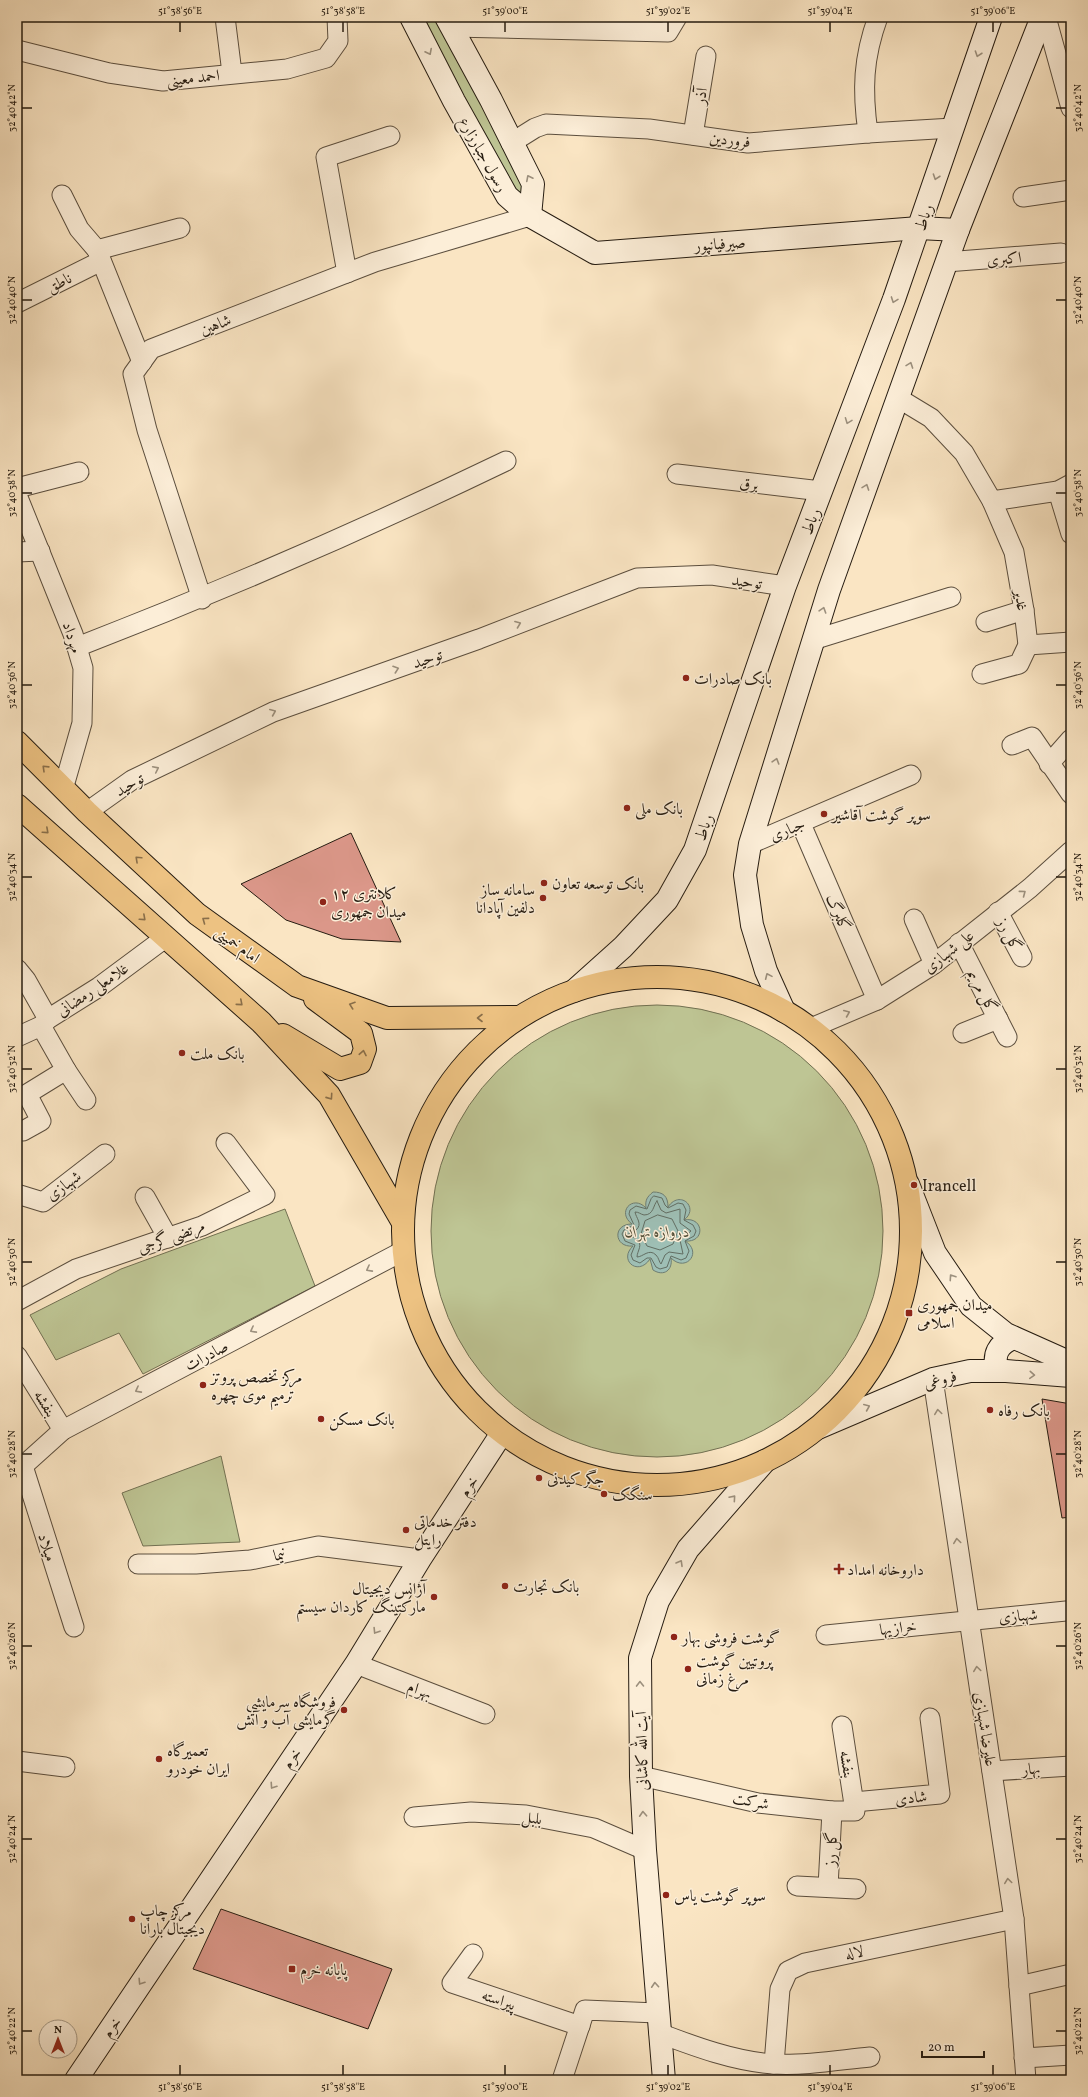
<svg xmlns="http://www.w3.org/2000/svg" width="1088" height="2097" viewBox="0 0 1088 2097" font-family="Vollkorn,Amiri,serif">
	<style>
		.green { fill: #bec594; stroke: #727052 }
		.water { fill: #9ebfb5; stroke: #6e7e73 }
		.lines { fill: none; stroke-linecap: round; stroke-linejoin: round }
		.shore { stroke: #626e63; stroke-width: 1 }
		.building { fill: #db9789; stroke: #261c11 }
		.street-casing { stroke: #5b4e3e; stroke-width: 21 }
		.secondary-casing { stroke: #261c11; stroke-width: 24 }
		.primary-casing { stroke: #261c11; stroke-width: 24 }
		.street { stroke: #fceed8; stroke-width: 19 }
		.secondary { stroke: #fceed8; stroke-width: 22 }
		.primary { stroke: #edc282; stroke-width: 22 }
		.oneway { stroke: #9c907e }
		.oneway2 { stroke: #8a6f4a }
		.ticks { fill: none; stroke: #261c11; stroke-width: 1.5 }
		.poi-dot { fill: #8f2418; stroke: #fceed8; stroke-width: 1.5 }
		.labels { text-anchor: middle; stroke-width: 3; stroke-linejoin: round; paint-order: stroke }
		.street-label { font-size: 16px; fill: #261c11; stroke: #fceed8 }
		.poi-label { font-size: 16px; fill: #261c11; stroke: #fceed8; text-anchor: start }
		.park-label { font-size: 16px; font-style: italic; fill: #544f38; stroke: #fceed8 }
		.neatline { fill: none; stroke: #261c11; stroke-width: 1.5 }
		.ticks-label { font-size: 10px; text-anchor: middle; fill: #261c11 }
	</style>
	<rect width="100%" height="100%" fill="#fae5c3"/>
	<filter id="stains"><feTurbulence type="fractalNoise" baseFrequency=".005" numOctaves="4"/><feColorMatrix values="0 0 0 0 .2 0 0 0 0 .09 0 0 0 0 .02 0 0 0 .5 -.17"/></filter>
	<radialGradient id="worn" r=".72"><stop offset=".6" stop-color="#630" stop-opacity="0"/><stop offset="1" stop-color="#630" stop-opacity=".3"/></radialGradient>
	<!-- green -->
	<g class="green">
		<path d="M420 17H436L524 184V202L512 191Z"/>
		<circle cx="657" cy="1231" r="226"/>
		<path d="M285 1209 315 1286 143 1374 119 1333 56 1360 30 1315 121 1269Z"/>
		<path d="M221 1456 240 1542 143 1546 122 1493Z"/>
	</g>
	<!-- water -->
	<path class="water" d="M653 1192C663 1192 668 1196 668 1207 680 1189 700 1208 684 1220 704 1216 706 1243 685 1241 703 1252 686 1273 671 1258 673 1270 664 1277 653 1270L650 1259C638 1277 618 1260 633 1246 614 1248 612 1224 632 1224 616 1212 633 1194 646 1208 645 1200 647 1197 653 1192Z"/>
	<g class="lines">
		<!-- shore -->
		<g class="shore">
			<path d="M654 1196 662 1198 665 1205 668 1208 678 1203 683 1204 686 1210 684 1220 693 1225 696 1231 694 1236 685 1241 689 1251 686 1258 681 1260 671 1256 667 1267 660 1269 656 1267 651 1258H647L640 1263 633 1260 631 1255 635 1245 625 1241 622 1234 624 1230 634 1225 629 1214 630 1210 636 1206 647 1209 651 1199Z"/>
			<path d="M657 1201 661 1210 666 1213 680 1209V1223L691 1231 680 1240 683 1254 669 1252 665 1255 661 1264C659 1262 659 1258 656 1255 649 1248 643 1257 637 1257 637 1251 644 1244 636 1239 633 1236 630 1237 627 1235 629 1233 633 1233 636 1230 643 1224 636 1218 635 1212 639 1212 640 1214 644 1215 654 1215 653 1205 657 1201Z"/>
			<path d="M658 1215 672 1219 678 1231 673 1244 660 1250 647 1246 641 1234 645 1221Z"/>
		</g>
	</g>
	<!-- building -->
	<g class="building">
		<path d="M351 833 401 942 342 939 286 920 241 884Z"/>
		<path d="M1042 1399 1071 1404V1517L1062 1518Z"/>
		<path d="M221 1909 392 1969 368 2029 193 1969Z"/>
	</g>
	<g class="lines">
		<defs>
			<g id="street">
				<path d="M225 17 232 73"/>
				<path d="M1046 17 1071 108"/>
				<path d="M452 27 668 32 677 17"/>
				<path d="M17 50 109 73 163 81 287 69 326 58 338 41 337 17"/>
				<path d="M868 133C862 90 863 58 878 17"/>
				<path d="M693 135 706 56"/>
				<path d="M511 143 535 128 546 124 649 129 748 143 868 133 953 128"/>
				<path d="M62 195 79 229 97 250 142 362"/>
				<path d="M1023 197 1071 190"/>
				<path d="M97 250 180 228"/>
				<path d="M946 262 1061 253"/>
				<path d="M347 273 326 157 390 136"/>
				<path d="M17 303 101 261"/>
				<path d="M898 398 931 418 964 453 992 501 1014 552 1024 610 1028 645 1019 664 982 674"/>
				<path d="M677 474 821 491"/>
				<path d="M17 488 79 472"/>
				<path d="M1058 491 1071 534"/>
				<path d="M17 495 73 634 83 668 82 723 64 786"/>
				<path d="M992 501 1058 491 1071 484"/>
				<path d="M17 552 40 551"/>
				<path d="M202 599 147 430 133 374 151 349 375 262 530 216"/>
				<path d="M986 622 1024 610"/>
				<path d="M813 640 951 597"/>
				<path d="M1028 645 1071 642"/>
				<path d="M77 647C222 591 365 529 506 461"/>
				<path d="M1012 745 1032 737 1071 794"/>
				<path d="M1049 764 1071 739"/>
				<path d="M87 812 132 780 273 712 479 639 637 578 712 575 785 586"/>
				<path d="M801 824 877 1000"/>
				<path d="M750 844 911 775"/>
				<path d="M998 912 1022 957"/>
				<path d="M914 919 934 964"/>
				<path d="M959 943 1007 1037"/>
				<path d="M17 969 26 980 48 1019"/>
				<path d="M811 1028 877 1000 934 964 1030 888 1071 851"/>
				<path d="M963 1033 998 1019"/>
				<path d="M17 1037 41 1026 48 1019 99 987 165 938"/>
				<path d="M66 1070 86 1100"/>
				<path d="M23 1131 41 1121 27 1094 66 1070 41 1026"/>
				<path d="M17 1194 43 1202 105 1154"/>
				<path d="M145 1197 168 1238"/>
				<path d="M17 1301 76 1269 202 1226 265 1195 226 1143"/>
				<path d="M17 1356 63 1430"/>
				<path d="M933 1379 1014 1919 1026 2080"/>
				<path d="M23 1466 74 1627"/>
				<path d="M17 1468 23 1466 63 1430 403 1251"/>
				<path d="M138 1564H196L250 1560 318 1546 420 1559"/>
				<path d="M826 1635 1066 1611"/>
				<path d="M356 1664 485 1714"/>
				<path d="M17 1761 65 1767"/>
				<path d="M992 1771 1071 1766"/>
				<path d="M641 1776 758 1803 832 1811H855L842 1726"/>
				<path d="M854 1802 940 1794 930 1718"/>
				<path d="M414 1817 471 1812 526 1815 594 1828 645 1850"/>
				<path d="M797 1886 856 1889"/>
				<path d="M828 1887 832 1811"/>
				<path d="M473 1954 452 1983 580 2026"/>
				<path d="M1019 1986 1071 1974"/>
				<path d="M659 2033C696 2047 734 2061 773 2064 805 2066 839 2060 870 2057"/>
				<path d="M1024 2058 1071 2055"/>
				<path d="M774 2064 780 1989 788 1971 805 1963 1014 1919"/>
				<path d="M562 2080 585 2010 657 2013"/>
			</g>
			<g id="secondary">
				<path d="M411 17 454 101 507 196 530 216 595 253 919 228 958 230"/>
				<path d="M446 17 491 100 533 184 530 216"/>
				<path d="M574 991 623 947 667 900 695 850 785 586 894 299 991 17"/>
				<path d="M784 1011 766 971 752 925 745 875 750 844 829 590 958 230 1042 17"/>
				<path d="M908 1184 935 1253 971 1306 1006 1334 1071 1363"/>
				<path d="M998 1371C992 1355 998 1344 1014 1338"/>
				<path d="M818 1428 933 1379 970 1371H1006L1071 1376"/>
				<path d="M76 2080 356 1664 420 1559 502 1433"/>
				<path d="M664 2080 645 1850 641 1776 640 1658 658 1601 688 1549 765 1461"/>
			</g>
			<g id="primary">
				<path d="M17 742 87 812 197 914 297 986 387 1018 519 1017"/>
				<path d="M17 805 261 1022 329 1095 402 1221"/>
				<circle cx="657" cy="1231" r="254"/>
				<path d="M283 1035 340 1069 360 1063 365 1049 361 1033 315 999"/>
			</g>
		</defs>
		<!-- street casing -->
		<use href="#street" class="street-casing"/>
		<!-- secondary casing -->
		<use href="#secondary" class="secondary-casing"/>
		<!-- primary casing -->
		<use href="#primary" class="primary-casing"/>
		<!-- street -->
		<use href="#street" class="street"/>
		<!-- secondary -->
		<use href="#secondary" class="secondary"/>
		<!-- primary -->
		<use href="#primary" class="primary"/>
	</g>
	<!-- one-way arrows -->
	<defs><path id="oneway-chevron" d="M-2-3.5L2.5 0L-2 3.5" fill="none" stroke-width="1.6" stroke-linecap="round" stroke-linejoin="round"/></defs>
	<g class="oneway">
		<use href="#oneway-chevron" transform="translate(429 52) rotate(63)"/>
		<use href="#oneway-chevron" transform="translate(978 54) rotate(109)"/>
		<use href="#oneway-chevron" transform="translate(936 177) rotate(109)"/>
		<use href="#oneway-chevron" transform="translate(529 178) rotate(-117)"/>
		<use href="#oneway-chevron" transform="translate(894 300) rotate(110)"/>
		<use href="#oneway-chevron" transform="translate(910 365) rotate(-70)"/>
		<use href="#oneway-chevron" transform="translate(848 421) rotate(111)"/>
		<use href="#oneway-chevron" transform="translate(866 487) rotate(-70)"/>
		<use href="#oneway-chevron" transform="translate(823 610) rotate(-72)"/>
		<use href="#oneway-chevron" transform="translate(518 624) rotate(-21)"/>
		<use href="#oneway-chevron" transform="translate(396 669) rotate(-19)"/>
		<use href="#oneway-chevron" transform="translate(273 712) rotate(-23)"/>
		<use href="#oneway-chevron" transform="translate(776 761) rotate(-73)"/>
		<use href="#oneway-chevron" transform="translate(156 769) rotate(-26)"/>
		<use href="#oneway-chevron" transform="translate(1023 893) rotate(-37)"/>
		<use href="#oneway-chevron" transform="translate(768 976) rotate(-114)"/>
		<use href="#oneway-chevron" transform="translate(847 1013) rotate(-23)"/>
		<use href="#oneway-chevron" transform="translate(369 1269) rotate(152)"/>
		<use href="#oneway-chevron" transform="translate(952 1277) rotate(-124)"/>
		<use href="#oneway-chevron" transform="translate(253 1330) rotate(152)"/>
		<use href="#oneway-chevron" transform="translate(1032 1375) rotate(4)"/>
		<use href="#oneway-chevron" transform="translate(138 1390) rotate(152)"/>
		<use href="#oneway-chevron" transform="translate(867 1407) rotate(-23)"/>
		<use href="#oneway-chevron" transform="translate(938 1412) rotate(-98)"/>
		<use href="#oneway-chevron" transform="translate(733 1498) rotate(-49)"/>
		<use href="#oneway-chevron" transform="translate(957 1541) rotate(-98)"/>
		<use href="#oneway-chevron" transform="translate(680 1563) rotate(-60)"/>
		<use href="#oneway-chevron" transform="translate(376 1631) rotate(122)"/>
		<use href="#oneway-chevron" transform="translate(977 1669) rotate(-98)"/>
		<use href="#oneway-chevron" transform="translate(640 1684) rotate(-91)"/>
		<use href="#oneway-chevron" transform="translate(273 1786) rotate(124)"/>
		<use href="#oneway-chevron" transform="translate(643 1814) rotate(-93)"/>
		<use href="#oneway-chevron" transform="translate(1008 1881) rotate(-98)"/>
		<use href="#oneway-chevron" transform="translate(141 1982) rotate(123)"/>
		<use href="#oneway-chevron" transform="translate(655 1985) rotate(-94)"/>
	</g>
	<g class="oneway2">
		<use href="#oneway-chevron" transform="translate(45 768) rotate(-136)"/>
		<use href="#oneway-chevron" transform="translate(46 831) rotate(42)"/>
		<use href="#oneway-chevron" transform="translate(138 859) rotate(-137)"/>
		<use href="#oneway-chevron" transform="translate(143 918) rotate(42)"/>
		<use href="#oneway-chevron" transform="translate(205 920) rotate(-144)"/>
		<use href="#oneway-chevron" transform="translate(240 1003) rotate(41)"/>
		<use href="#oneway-chevron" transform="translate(352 1005) rotate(-161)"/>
		<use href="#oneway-chevron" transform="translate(480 1018) rotate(180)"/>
		<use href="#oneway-chevron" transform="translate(363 1053) rotate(-79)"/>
		<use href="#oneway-chevron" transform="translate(330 1097) rotate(55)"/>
	</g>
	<!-- ticks -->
	<path class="ticks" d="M180 22V32M343 22V32M505 22V32M668 22V32M830 22V32M993 22V32M22 108H32M1056 108H1066M22 300H32M1056 300H1066M22 493H32M1056 493H1066M22 685H32M1056 685H1066M22 877H32M1056 877H1066M22 1069H32M1056 1069H1066M22 1262H32M1056 1262H1066M22 1454H32M1056 1454H1066M22 1646H32M1056 1646H1066M22 1839H32M1056 1839H1066M22 2031H32M1056 2031H1066M180 2065V2075M343 2065V2075M505 2065V2075M668 2065V2075M830 2065V2075M993 2065V2075"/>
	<!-- markers -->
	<g class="poi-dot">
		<circle cx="686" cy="678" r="4"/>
		<circle cx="627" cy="808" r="4"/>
		<circle cx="824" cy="814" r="4"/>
		<circle cx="544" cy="883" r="4"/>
		<circle cx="543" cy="898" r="4"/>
		<circle cx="323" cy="902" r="4"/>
		<circle cx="182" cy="1053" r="4"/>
		<circle cx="914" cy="1185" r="4"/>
		<rect x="905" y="1309" width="8" height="8" rx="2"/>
		<circle cx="203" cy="1385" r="4"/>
		<circle cx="990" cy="1410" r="4"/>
		<circle cx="321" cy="1419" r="4"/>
		<circle cx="539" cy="1478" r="4"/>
		<circle cx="604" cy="1494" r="4"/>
		<circle cx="406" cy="1530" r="4"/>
		<path d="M837 1563h4v4h4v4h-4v4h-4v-4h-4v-4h4z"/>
		<circle cx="505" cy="1586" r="4"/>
		<circle cx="434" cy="1597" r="4"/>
		<circle cx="674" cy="1637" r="4"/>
		<circle cx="688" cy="1669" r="4"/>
		<circle cx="344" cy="1710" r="4"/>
		<circle cx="159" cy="1759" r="4"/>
		<circle cx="666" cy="1895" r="4"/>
		<circle cx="132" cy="1919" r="4"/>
		<rect x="288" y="1965" width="8" height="8" rx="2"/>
	</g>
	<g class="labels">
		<!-- street labels -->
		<g class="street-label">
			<text transform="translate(193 77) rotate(-6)" y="6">احمد معینی</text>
			<text transform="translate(700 96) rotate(-81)" y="6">آذر</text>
			<text transform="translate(730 139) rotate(6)" y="6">فروردین</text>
			<text transform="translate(484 154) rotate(61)" y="6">رسول جبارزارع</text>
			<text transform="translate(923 217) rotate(-71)" y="6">رباط</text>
			<text transform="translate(720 243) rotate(-4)" y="6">صیرفیانپور</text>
			<text transform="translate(1004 258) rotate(-5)" y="6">اکبری</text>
			<text transform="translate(59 282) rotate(-27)" y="6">ناطق</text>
			<text transform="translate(215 324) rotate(-21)" y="6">شاهین</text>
			<text transform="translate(749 483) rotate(7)" y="6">برق</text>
			<text transform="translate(810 521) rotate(-69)" y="6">رباط</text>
			<text transform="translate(747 581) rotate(8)" y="6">توحید</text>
			<text transform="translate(1022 600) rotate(81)" y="6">غدیر</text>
			<text transform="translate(73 637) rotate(72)" y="6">مهرداد</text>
			<text transform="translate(427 658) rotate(-19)" y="6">توحید</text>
			<text transform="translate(129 784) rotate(-31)" y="6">توحید</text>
			<text transform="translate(703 827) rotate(-71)" y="6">رباط</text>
			<text transform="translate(787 829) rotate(-22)" y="6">جباری</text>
			<text transform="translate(839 912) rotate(67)" y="6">گلبرگ</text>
			<text transform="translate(1010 934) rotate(62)" y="6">گل رز</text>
			<text transform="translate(238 944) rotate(36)" y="6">امام خمینی</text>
			<text transform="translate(948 951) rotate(-38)" y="6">علی شهبازی</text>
			<text transform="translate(92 989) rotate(-34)" y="6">غلامعلی رمضانی</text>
			<text transform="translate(983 990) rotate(62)" y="6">گل مریم</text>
			<text transform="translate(63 1185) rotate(-36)" y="6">شهبازی</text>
			<text transform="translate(171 1236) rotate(-20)" y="6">مرتضی گرجی</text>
			<text transform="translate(206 1355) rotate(-28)" y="6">صادرات</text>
			<text transform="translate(940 1379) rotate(-16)" y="6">فروغی</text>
			<text transform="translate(46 1403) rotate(58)" y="6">بنفشه</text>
			<text transform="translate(468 1486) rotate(-57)" y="6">خرم</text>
			<text transform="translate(48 1547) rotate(72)" y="6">میلاد</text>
			<text transform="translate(279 1554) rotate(-12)" y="6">نیما</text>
			<text transform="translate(1018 1615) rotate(-5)" y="6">شهبازی</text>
			<text transform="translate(898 1627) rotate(-6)" y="6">خرازیها</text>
			<text transform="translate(420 1689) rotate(21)" y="6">بهرام</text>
			<text transform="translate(986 1729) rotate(81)" y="6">علیرضا شهبازی</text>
			<text transform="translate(641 1751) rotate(-91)" y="6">آیت الله کاشانی</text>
			<text transform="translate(291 1758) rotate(-56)" y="6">خرم</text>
			<text transform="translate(848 1764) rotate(81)" y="6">بنفشه</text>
			<text transform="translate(1031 1768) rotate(-4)" y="6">بهار</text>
			<text transform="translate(911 1797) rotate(-6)" y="6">شادی</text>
			<text transform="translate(751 1800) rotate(11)" y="6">شرکت</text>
			<text transform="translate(532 1817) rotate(8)" y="6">بلبل</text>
			<text transform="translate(830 1849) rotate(-87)" y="6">گل رز</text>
			<text transform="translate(854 1952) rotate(-14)" y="6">لاله</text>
			<text transform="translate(499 1999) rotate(19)" y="6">پیراسته</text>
			<text transform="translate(111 2027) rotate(-56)" y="6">خرم</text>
		</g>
		<!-- poi labels -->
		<g class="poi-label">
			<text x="694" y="684">بانک صادرات</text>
			<text x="635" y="814">بانک ملی</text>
			<text x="832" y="820">سوپر گوشت آقاشیر</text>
			<text x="552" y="889">بانک توسعه تعاون</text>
			<text x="535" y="895" text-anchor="end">سامانه ساز<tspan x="535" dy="18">دلفین آپادانا</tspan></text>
			<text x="331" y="899">کلانتری ۱۲<tspan x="331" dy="18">میدان جمهوری</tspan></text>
			<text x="190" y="1059">بانک ملت</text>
			<text x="922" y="1191">Irancell</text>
			<text x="917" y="1310">میدان جمهوری<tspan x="917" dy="18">اسلامی</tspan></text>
			<text x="211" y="1382">مرکز تخصص پروتز<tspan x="211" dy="18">ترمیم موی چهره</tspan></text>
			<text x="998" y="1416">بانک رفاه</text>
			<text x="329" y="1425">بانک مسکن</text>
			<text x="547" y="1484">جگر کیدنی</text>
			<text x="612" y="1500">سنگک</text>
			<text x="414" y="1527">دفتر خدماتی<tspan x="414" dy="18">رایتل</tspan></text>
			<text x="847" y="1575">داروخانه امداد</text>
			<text x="513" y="1592">بانک تجارت</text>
			<text x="426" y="1594" text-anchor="end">آژانس دیجیتال<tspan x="426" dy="18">مارکتینگ کاردان سیستم</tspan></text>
			<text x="682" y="1643">گوشت فروشی بهار</text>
			<text x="696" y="1666">پروتیین گوشت<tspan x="696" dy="18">مرغ زمانی</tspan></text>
			<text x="336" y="1707" text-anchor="end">فروشگاه سرمایشی<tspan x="336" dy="18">گرمایشی آب و آتش</tspan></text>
			<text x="167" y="1756">تعمیرگاه<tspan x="167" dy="18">ایران خودرو</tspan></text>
			<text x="674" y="1901">سوپر گوشت یاس</text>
			<text x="140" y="1916">مرکز چاپ<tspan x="140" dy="18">دیجیتال بارانا</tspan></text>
			<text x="300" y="1975">پایانه خرم</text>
		</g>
		<!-- park labels -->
		<g class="park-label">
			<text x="657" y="1237">دروازه تهران</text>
		</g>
	</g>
	<!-- margin -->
	<rect width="1088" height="2097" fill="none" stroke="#fae5c3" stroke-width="44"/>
	<!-- north arrow -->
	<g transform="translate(58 2039)"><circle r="19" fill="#fceed8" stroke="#a69a88"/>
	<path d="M0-3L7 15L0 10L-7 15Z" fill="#8f2418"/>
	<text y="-6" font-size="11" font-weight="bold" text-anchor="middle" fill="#261c11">N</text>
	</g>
	<!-- scale -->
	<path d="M922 2051v6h62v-6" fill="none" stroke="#261c11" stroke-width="2"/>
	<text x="928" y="2051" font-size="12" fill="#261c11" stroke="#fceed8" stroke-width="3" paint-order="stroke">20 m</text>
	<rect x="22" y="22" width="1044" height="2053" class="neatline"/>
	<g class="ticks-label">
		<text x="180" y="14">51°38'56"E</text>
		<text x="343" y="14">51°38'58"E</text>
		<text x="505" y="14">51°39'00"E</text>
		<text x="668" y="14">51°39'02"E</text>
		<text x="830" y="14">51°39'04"E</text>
		<text x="993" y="14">51°39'06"E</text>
		<text transform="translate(11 108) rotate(-90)" y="4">32°40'42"N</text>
		<text transform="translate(1077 108) rotate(-90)" y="4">32°40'42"N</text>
		<text transform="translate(11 300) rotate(-90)" y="4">32°40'40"N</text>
		<text transform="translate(1077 300) rotate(-90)" y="4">32°40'40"N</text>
		<text transform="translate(11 493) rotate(-90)" y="4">32°40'38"N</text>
		<text transform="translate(1077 493) rotate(-90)" y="4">32°40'38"N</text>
		<text transform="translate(11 685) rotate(-90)" y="4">32°40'36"N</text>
		<text transform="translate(1077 685) rotate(-90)" y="4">32°40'36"N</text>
		<text transform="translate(11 877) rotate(-90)" y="4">32°40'34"N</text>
		<text transform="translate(1077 877) rotate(-90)" y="4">32°40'34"N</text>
		<text transform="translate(11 1069) rotate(-90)" y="4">32°40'32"N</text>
		<text transform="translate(1077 1069) rotate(-90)" y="4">32°40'32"N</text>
		<text transform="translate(11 1262) rotate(-90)" y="4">32°40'30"N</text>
		<text transform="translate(1077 1262) rotate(-90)" y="4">32°40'30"N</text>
		<text transform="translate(11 1454) rotate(-90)" y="4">32°40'28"N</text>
		<text transform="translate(1077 1454) rotate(-90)" y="4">32°40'28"N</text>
		<text transform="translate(11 1646) rotate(-90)" y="4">32°40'26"N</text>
		<text transform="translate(1077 1646) rotate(-90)" y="4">32°40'26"N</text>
		<text transform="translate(11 1839) rotate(-90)" y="4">32°40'24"N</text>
		<text transform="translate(1077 1839) rotate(-90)" y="4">32°40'24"N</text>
		<text transform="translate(11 2031) rotate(-90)" y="4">32°40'22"N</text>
		<text transform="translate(1077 2031) rotate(-90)" y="4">32°40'22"N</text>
		<text x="180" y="2090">51°38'56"E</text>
		<text x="343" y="2090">51°38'58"E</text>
		<text x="505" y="2090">51°39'00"E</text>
		<text x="668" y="2090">51°39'02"E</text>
		<text x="830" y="2090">51°39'04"E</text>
		<text x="993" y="2090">51°39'06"E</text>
	</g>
	<rect width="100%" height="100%" filter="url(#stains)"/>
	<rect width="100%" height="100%" fill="url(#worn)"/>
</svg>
